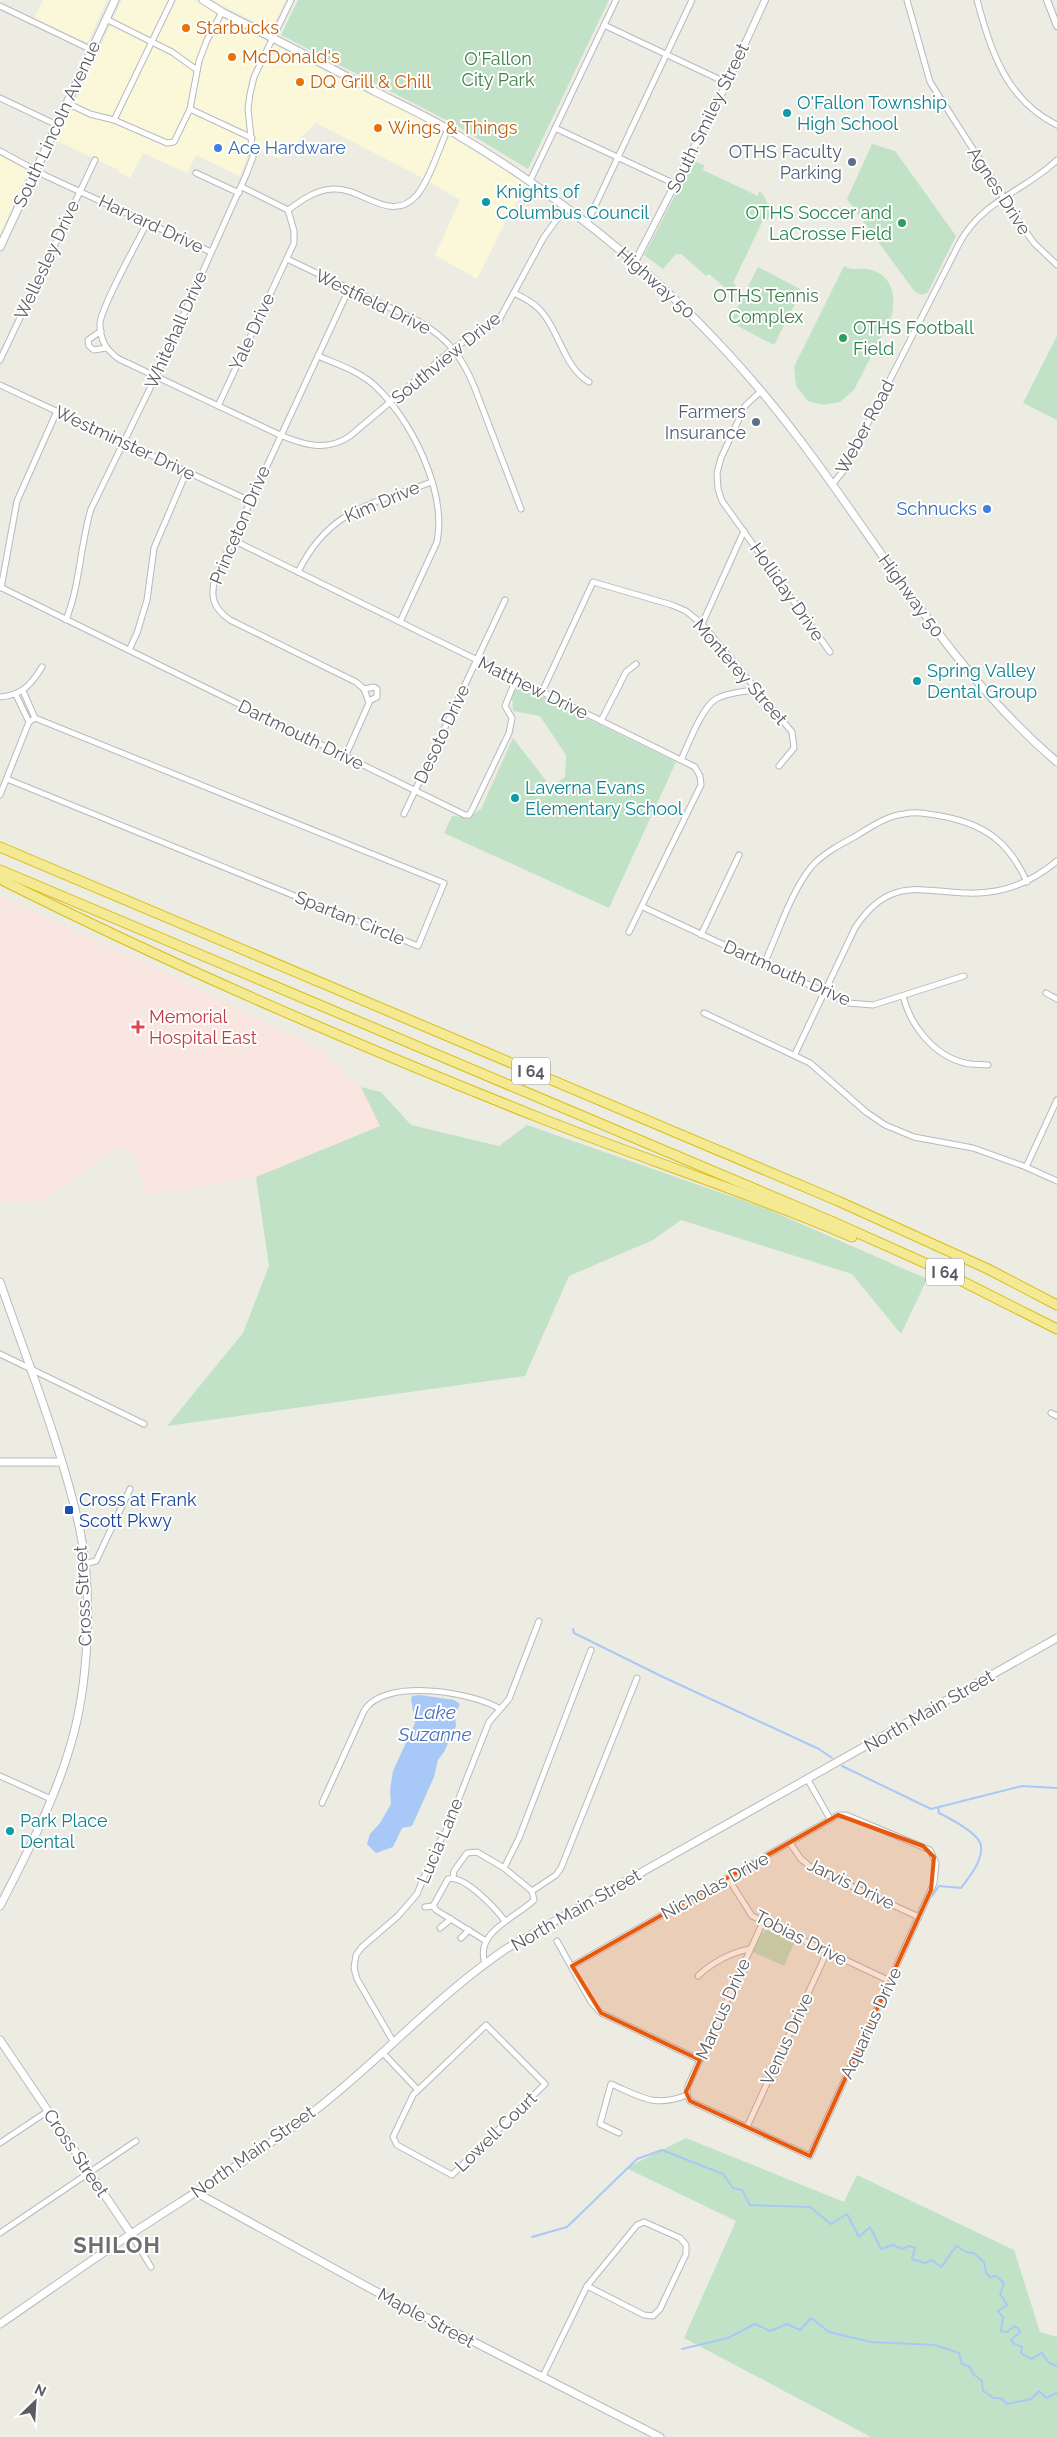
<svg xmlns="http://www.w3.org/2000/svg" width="1057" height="2437" viewBox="0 0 1057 2437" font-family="Raleway,sans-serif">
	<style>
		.commercial { fill: #fbf8da }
		.medical { fill: #f9e6e0 }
		.green { fill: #c1e2c6 }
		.water { fill: #a8c9f7 }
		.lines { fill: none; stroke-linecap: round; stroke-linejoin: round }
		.stream { stroke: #a8c9f7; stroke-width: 2 }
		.minor-casing { stroke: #b8b9be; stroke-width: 7 }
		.tertiary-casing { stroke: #b8b9be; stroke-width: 8 }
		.secondary-casing { stroke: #b8bac0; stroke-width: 9 }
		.motorway-casing { stroke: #dcbc13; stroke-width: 11 }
		.minor { stroke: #fff; stroke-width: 5 }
		.tertiary { stroke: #fff; stroke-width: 6 }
		.secondary { stroke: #fff; stroke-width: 7 }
		.motorway { stroke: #f4ea93; stroke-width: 9 }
		.marked { fill: #e8590c; fill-opacity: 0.2; stroke: #e8590c; stroke-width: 4; stroke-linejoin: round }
		.food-dot { fill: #e8710a; stroke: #fff; stroke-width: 2 }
		.culture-dot { fill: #0f9aa8; stroke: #fff; stroke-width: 2 }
		.shop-dot { fill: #3f7fe0; stroke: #fff; stroke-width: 2 }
		.service-dot { fill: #5c6f8a; stroke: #fff; stroke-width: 2 }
		.leisure-dot { fill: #2e9e5b; stroke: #fff; stroke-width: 2 }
		.health-dot { fill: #e0444e; stroke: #fff; stroke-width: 2 }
		.transit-dot { fill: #1a4fb4; stroke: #fff; stroke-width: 2 }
		.labels { text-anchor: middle; stroke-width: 4; stroke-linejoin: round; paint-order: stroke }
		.shield { fill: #fff; stroke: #8c8e91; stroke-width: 1 }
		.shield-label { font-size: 16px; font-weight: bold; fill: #5b5d62 }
		.food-label { font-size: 18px; fill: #c56008; stroke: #fff; text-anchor: start }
		.park-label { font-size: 18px; fill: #3c8049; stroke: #fff }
		.culture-label { font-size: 18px; fill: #0d838f; stroke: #fff; text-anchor: start }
		.street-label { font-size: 18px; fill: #5b5d62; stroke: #fff }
		.shop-label { font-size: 18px; fill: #366cbe; stroke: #fff; text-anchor: start }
		.service-label { font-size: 18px; fill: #4e5e75; stroke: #fff; text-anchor: end }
		.leisure-label { font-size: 18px; fill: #27864d; stroke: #fff; text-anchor: end }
		.health-label { font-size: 18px; fill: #be3a42; stroke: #fff; text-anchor: start }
		.transit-label { font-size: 18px; fill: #164399; stroke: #fff; text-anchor: start }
		.water-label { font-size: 19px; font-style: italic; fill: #4d71b8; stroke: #fff }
		.district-label { font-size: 22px; font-weight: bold; letter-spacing: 1px; fill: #6c6f74; stroke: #fff }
	</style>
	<rect width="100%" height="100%" fill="#ecece3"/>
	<!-- commercial -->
	<g class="commercial">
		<path d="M43 0H107L88 41 86 42 34 18Z"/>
		<path d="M122 0H195L239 27 428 123 528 185 507 218 477 279 435 255 460 200 421 177 316 123 280 159 247 145V157L240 176 196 155 187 173 143 153 130 178 119 172V170L57 141Z"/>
		<path d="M212 0H286L271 30Z"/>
		<path d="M0 156 24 168 27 173 0 236Z"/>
	</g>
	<!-- medical -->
	<path class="medical" d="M0 896 172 976 322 1050 361 1087 381 1126 256 1177 148 1196 131 1150 119 1146 42 1202H0Z"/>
	<!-- green -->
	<g class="green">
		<path d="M298 0H609L528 169 452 123 281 35Z"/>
		<path d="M872 144 895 151 956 236 928 292C921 297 917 294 912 288L847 199Z"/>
		<path d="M693 161 704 165 703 170 758 196 759 191C767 196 771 212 768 220H763L733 283 736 285 730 292 709 274 706 276 681 254H676L663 269 644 255Z"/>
		<path d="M844 266C853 271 858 268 867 269 892 274 896 294 892 315L854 390 840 402 823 405 808 401 796 386 794 367Z"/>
		<path d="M758 267 802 290 774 345 730 322Z"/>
		<path d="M1057 336V420L1023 403Z"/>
		<path d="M517 688H525L676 762 609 908 444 833 452 816 469 817 481 809 513 738 551 787 565 777 566 755 540 716 513 711 512 694Z"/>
		<path d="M361 1087 381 1092 411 1125 499 1146 527 1125 765 1208 927 1279 901 1334 852 1274 681 1220 653 1240 569 1276 525 1376 167 1426 243 1333 269 1266 256 1177 380 1126Z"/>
		<path d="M766 1930 774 1932 795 1941 784 1966 753 1952 760 1936Z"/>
		<path d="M686 2138 844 2202 857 2175 1014 2250 1040 2332 1057 2337V2437H871L684 2338 736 2221 626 2168Z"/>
	</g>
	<!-- water -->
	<path class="water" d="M420 1695 454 1700 460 1704 455 1715 456 1726 444 1752 438 1760 434 1777 412 1826 402 1828 393 1847 376 1853 367 1844 370 1834 380 1823 391 1804 390 1790 393 1771 415 1723 411 1699 412 1696Z"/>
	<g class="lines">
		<!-- stream -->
		<g class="stream">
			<path d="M573 1629 574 1633 663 1677 819 1749 832 1758"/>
			<path d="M842 1766 931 1809 1022 1786 1057 1788"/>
			<path d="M932 1896 939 1886 961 1888C969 1877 983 1861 981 1846 980 1834 949 1818 939 1813L938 1807"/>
			<path d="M532 2237 567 2227 637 2159 662 2150 723 2174 733 2188 742 2190 750 2205 810 2207 831 2224 847 2214 859 2237 870 2227 881 2249 893 2245 902 2249 909 2246 915 2248 912 2259 925 2263 932 2260 941 2267C948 2260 949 2253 957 2246L966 2252 974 2253 984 2262 986 2273 990 2277 996 2276 1004 2283 1000 2294 1007 2305 998 2311 1003 2317 1001 2331 1007 2332 1014 2326 1018 2328 1020 2332 1011 2340 1013 2343 1022 2347 1021 2353 1031 2359 1042 2353 1048 2362 1057 2366"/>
			<path d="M682 2349 728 2338 755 2324 770 2331 787 2324 800 2330 811 2318 829 2332 871 2342 935 2345 959 2353 962 2364 970 2367 973 2374 982 2381 983 2391 994 2398H1001L1007 2404 1031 2399 1039 2391 1046 2398 1057 2393"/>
		</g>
		<defs>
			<g id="minor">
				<path d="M907 0 930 82 1026 232 1034 243 1057 265"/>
				<path d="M977 0C991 51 1006 100 1057 125"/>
				<path d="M0 6 92 50"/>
				<path d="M106 19 172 52 197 70"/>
				<path d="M604 25 727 83"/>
				<path d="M0 98 57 125"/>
				<path d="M67 103 90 114 114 120 167 143 174 142 190 109 199 61 207 40 222 12"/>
				<path d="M190 109 252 138"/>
				<path d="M114 120 172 0"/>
				<path d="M555 128 675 184"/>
				<path d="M0 151 46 176 211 252"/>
				<path d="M196 173 239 193"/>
				<path d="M530 181 616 0"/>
				<path d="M242 187 288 210"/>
				<path d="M288 210C302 200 315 190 333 189 362 187 391 225 417 195 430 179 439 148 448 129"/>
				<path d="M147 223C138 241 100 309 100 324 100 340 106 350 119 359L280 435C304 445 327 452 350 436L454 348 499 320 544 237 566 207"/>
				<path d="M587 223 692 0"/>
				<path d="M287 259 420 322C449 340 461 355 474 386L521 509"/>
				<path d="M514 293C522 297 531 301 538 308 559 328 563 367 589 382"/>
				<path d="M101 331 88 340 89 346 94 350 106 348"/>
				<path d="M318 356C337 364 358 371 373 384 411 418 447 491 437 542L400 622"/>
				<path d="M0 360 95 160"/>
				<path d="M0 385 250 501"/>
				<path d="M761 391 745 406 721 458 717 473 718 489 722 501 830 652"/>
				<path d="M218 406 294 243V231L288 210"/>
				<path d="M832 485 844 470 960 242C983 200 1025 191 1057 160"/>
				<path d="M233 540 695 767 700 776 701 785 629 932"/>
				<path d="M298 572C329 509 372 504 432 482"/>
				<path d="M0 587 465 815H469L472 810 509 733 512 718 505 706 516 679"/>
				<path d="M1 588 17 501 57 411"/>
				<path d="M66 620C80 585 80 546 91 509L156 376 246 175 253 157 248 109 250 94 254 77 291 0"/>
				<path d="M702 624 744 531"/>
				<path d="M129 650 137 633 147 600 154 548 187 471"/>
				<path d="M364 689 374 687 377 689V697L369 701"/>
				<path d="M542 692 593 582 672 605 686 611 702 624 792 732 794 748 779 766"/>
				<path d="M16 695 29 722"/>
				<path d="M0 697C22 695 31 685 42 667"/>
				<path d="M601 721 626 672 636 664"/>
				<path d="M345 757 369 703 364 689 356 682 230 620C213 608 210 597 215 578L349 289"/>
				<path d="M681 760C688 745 702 707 716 699 728 692 745 692 758 689"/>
				<path d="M7 779 418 946 444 883 35 718 23 691"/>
				<path d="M0 795 29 722 35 718"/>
				<path d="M404 814 505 600"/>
				<path d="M643 907 848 1003 873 1005 964 976"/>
				<path d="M701 935 739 855"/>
				<path d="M764 964C778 934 791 891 812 866 824 853 841 844 856 836 871 827 886 816 904 814 917 811 929 814 941 816 985 824 1009 842 1027 882"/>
				<path d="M1046 993 1057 999"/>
				<path d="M903 996C910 1025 934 1056 965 1063 972 1065 981 1064 988 1065"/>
				<path d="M704 1013 810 1063 866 1112 885 1125 914 1137 973 1148 1026 1167 1057 1181"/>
				<path d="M795 1054 855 928C896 864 938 902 996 891 1019 887 1039 876 1057 861"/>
				<path d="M1026 1167 1057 1100"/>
				<path d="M0 1354 144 1424"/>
				<path d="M1051 1413 1057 1416"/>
				<path d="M84 1564 96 1561 130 1489"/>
				<path d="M0 1776 51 1799"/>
				<path d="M808 1780 830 1819"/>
				<path d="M322 1803 364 1711C384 1677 473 1692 500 1709"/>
				<path d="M790 1843 801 1859 812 1868 919 1917"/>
				<path d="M453 1877 454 1871 467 1853 477 1852 504 1868"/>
				<path d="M728 1878 752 1916 890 1981"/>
				<path d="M532 1891 504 1868 519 1838 591 1650"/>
				<path d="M425 1907 433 1906"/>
				<path d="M440 1928 451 1919"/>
				<path d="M461 1938 469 1930"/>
				<path d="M486 1941 436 1910 433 1906 448 1879C464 1874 496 1909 505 1921"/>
				<path d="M557 1941 591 2002 601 2013 700 2060"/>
				<path d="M485 1963C474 1932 517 1917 534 1900L532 1891 556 1875 561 1868 637 1678"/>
				<path d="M572 1966 838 1815H846L930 1850 936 1863 934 1883 810 2156 690 2101 687 2095"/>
				<path d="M698 1976C711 1963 732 1952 750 1949"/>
				<path d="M486 2025 545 2084 452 2175 397 2145 393 2137 413 2095Z"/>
				<path d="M394 2043 357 1979 354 1968 356 1955 362 1947 398 1916 417 1894 436 1848 446 1831 489 1722 509 1699 539 1621"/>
				<path d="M383 2053 418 2090"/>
				<path d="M687 2095 688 2086 763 1922"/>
				<path d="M747 2127 827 1952"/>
				<path d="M619 2133 600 2124 611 2084C641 2097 654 2108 687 2095"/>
				<path d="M0 2143 48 2111"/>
				<path d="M644 2222 680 2238 686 2245V2254L660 2309 653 2316 644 2315 587 2286 637 2225Z"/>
				<path d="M0 2233 136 2141"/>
				<path d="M131 2234 151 2267"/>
				<path d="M542 2378 587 2286"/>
			</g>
			<g id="tertiary">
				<path d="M1047 0 1057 26"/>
				<path d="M635 262 727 83 765 0"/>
			</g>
			<g id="secondary">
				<path d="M203 0 222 12C273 38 324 64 374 91 400 104 426 116 451 131 568 200 673 286 761 391 863 512 935 658 1057 762"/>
				<path d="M0 247 115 0"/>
				<path d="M0 1282C28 1363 62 1448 80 1530 93 1594 89 1685 70 1747 54 1802 26 1855 0 1906"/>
				<path d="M0 1462H61"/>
				<path d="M0 2040 131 2234"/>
				<path d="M197 2193 384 2296 660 2437"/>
				<path d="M0 2324C44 2294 87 2263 131 2234 192 2194 255 2156 313 2112 381 2060 438 1994 509 1947L1057 1638"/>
			</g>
			<g id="motorway">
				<path d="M0 847 838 1201 988 1269 1057 1305"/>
				<path d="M0 870 831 1221 934 1267 1057 1329"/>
				<path d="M0 879C175 967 354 1044 535 1116 640 1158 748 1192 852 1237"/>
			</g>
		</defs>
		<!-- minor casing -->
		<use href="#minor" class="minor-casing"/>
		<!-- tertiary casing -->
		<use href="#tertiary" class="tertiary-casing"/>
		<!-- secondary casing -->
		<use href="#secondary" class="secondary-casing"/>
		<!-- motorway casing -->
		<use href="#motorway" class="motorway-casing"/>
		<!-- minor -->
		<use href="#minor" class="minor"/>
		<!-- tertiary -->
		<use href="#tertiary" class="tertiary"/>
		<!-- secondary -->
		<use href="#secondary" class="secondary"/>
		<!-- motorway -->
		<use href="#motorway" class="motorway"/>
	</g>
	<!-- marked area -->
	<path class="marked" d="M838 1815 923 1846 934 1857 931 1890 810 2156 690 2101 686 2092 700 2060 601 2013 572 1966Z"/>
	<!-- markers -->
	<g class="food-dot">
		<circle cx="186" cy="28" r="5"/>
		<circle cx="232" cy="57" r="5"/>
		<circle cx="300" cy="82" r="5"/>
		<circle cx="378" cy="128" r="5"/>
	</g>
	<g class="culture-dot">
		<circle cx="787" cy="113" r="5"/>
		<circle cx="486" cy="202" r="5"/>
		<circle cx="917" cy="681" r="5"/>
		<circle cx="515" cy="798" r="5"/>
		<circle cx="10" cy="1831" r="5"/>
	</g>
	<g class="shop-dot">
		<circle cx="218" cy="148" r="5"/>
		<circle cx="987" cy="509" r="5"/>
	</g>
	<g class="service-dot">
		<circle cx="852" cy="162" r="5"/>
		<circle cx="756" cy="422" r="5"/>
	</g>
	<g class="leisure-dot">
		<circle cx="902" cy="223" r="5"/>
		<circle cx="843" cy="338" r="5"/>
	</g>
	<path class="health-dot" d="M135.5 1019.5h5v5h5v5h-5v5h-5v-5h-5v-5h5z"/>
	<rect class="transit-dot" x="64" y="1505" width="10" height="10" rx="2.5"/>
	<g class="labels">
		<!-- shield labels -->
		<g class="shield">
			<rect x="512" y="1057.5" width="38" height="27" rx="4"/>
			<rect x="926" y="1258.5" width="38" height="27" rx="4"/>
		</g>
		<g class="shield-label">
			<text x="531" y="1077">I 64</text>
			<text x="945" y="1278">I 64</text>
		</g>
		<!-- food labels -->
		<g class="food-label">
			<text x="196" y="34">Starbucks</text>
			<text x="242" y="63">McDonald's</text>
			<text x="310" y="88">DQ Grill &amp; Chill</text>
			<text x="388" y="134">Wings &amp; Things</text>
		</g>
		<!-- park labels -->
		<g class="park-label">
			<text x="498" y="65">O'Fallon<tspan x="498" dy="21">City Park</tspan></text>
			<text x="766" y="302">OTHS Tennis<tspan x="766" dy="21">Complex</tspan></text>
		</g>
		<!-- culture labels -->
		<g class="culture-label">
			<text x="797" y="109">O'Fallon Township<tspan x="797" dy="21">High School</tspan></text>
			<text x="496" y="198">Knights of<tspan x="496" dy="21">Columbus Council</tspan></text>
			<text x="927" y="677">Spring Valley<tspan x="927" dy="21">Dental Group</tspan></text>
			<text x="525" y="794">Laverna Evans<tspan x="525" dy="21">Elementary School</tspan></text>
			<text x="20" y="1827">Park Place<tspan x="20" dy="21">Dental</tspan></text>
		</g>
		<!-- street labels -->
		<g class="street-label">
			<text transform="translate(708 118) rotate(-64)" y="6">South Smiley Street</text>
			<text transform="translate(57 124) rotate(-65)" y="6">South Lincoln Avenue</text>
			<text transform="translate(999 191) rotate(57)" y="6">Agnes Drive</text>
			<text transform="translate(151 224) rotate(25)" y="6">Harvard Drive</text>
			<text transform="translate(47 260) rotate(-65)" y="6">Wellesley Drive</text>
			<text transform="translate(656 283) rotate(42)" y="6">Highway 50</text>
			<text transform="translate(373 302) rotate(26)" y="6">Westfield Drive</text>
			<text transform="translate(176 330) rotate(-66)" y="6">Whitehall Drive</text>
			<text transform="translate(252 332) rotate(-65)" y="6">Yale Drive</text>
			<text transform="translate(446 358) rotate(-39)" y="6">Southview Drive</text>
			<text transform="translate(865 427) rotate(-62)" y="6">Weber Road</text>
			<text transform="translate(125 443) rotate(25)" y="6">Westminster Drive</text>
			<text transform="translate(382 502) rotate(-23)" y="6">Kim Drive</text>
			<text transform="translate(240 525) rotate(-67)" y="6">Princeton Drive</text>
			<text transform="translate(787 592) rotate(55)" y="6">Holliday Drive</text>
			<text transform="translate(911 596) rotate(54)" y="6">Highway 50</text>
			<text transform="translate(740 672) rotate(49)" y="6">Monterey Street</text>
			<text transform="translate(533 688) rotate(26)" y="6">Matthew Drive</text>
			<text transform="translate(442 734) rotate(-65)" y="6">Desoto Drive</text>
			<text transform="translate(301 735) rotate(26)" y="6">Dartmouth Drive</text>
			<text transform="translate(350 918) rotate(22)" y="6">Spartan Circle</text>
			<text transform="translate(787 973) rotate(24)" y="6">Dartmouth Drive</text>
			<text transform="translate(83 1596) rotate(-93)" y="6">Cross Street</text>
			<text transform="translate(929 1711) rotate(-30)" y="6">North Main Street</text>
			<text transform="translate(440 1841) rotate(-67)" y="6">Lucia Lane</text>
			<text transform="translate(851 1884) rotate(26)" y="6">Jarvis Drive</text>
			<text transform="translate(715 1886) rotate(-29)" y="6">Nicholas Drive</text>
			<text transform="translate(576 1910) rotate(-30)" y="6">North Main Street</text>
			<text transform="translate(801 1938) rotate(27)" y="6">Tobias Drive</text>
			<text transform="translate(723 2009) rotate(-66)" y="6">Marcus Drive</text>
			<text transform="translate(871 2023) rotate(-65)" y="6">Aquarius Drive</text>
			<text transform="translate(787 2039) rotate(-65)" y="6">Venus Drive</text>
			<text transform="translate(496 2132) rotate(-44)" y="6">Lowell Court</text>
			<text transform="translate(253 2152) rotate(-35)" y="6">North Main Street</text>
			<text transform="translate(76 2153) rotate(56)" y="6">Cross Street</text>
			<text transform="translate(426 2318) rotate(28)" y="6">Maple Street</text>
		</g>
		<!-- shop labels -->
		<g class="shop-label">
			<text x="228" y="154">Ace Hardware</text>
			<text x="977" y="515" text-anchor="end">Schnucks</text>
		</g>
		<!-- service labels -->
		<g class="service-label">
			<text x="842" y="158">OTHS Faculty<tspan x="842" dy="21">Parking</tspan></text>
			<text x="746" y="418">Farmers<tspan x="746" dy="21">Insurance</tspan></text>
		</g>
		<!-- leisure labels -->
		<g class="leisure-label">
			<text x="892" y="219">OTHS Soccer and<tspan x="892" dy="21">LaCrosse Field</tspan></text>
			<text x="853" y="334" text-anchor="start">OTHS Football<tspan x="853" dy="21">Field</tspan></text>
		</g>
		<!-- health labels -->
		<g class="health-label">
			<text x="149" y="1023">Memorial<tspan x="149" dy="21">Hospital East</tspan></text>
		</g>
		<!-- transit labels -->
		<g class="transit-label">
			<text x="79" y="1506">Cross at Frank<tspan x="79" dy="21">Scott Pkwy</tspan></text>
		</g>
		<!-- water labels -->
		<g class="water-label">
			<text x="435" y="1719">Lake<tspan x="435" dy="22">Suzanne</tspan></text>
		</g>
		<!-- district labels -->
		<g class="district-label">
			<text x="117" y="2253">SHILOH</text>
		</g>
	</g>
	<!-- north arrow -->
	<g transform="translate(35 2402) rotate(25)" stroke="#ffffff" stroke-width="4" paint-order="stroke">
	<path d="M0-4L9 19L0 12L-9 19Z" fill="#5b5d62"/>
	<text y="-8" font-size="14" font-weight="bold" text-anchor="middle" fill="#5b5d62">N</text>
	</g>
</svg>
